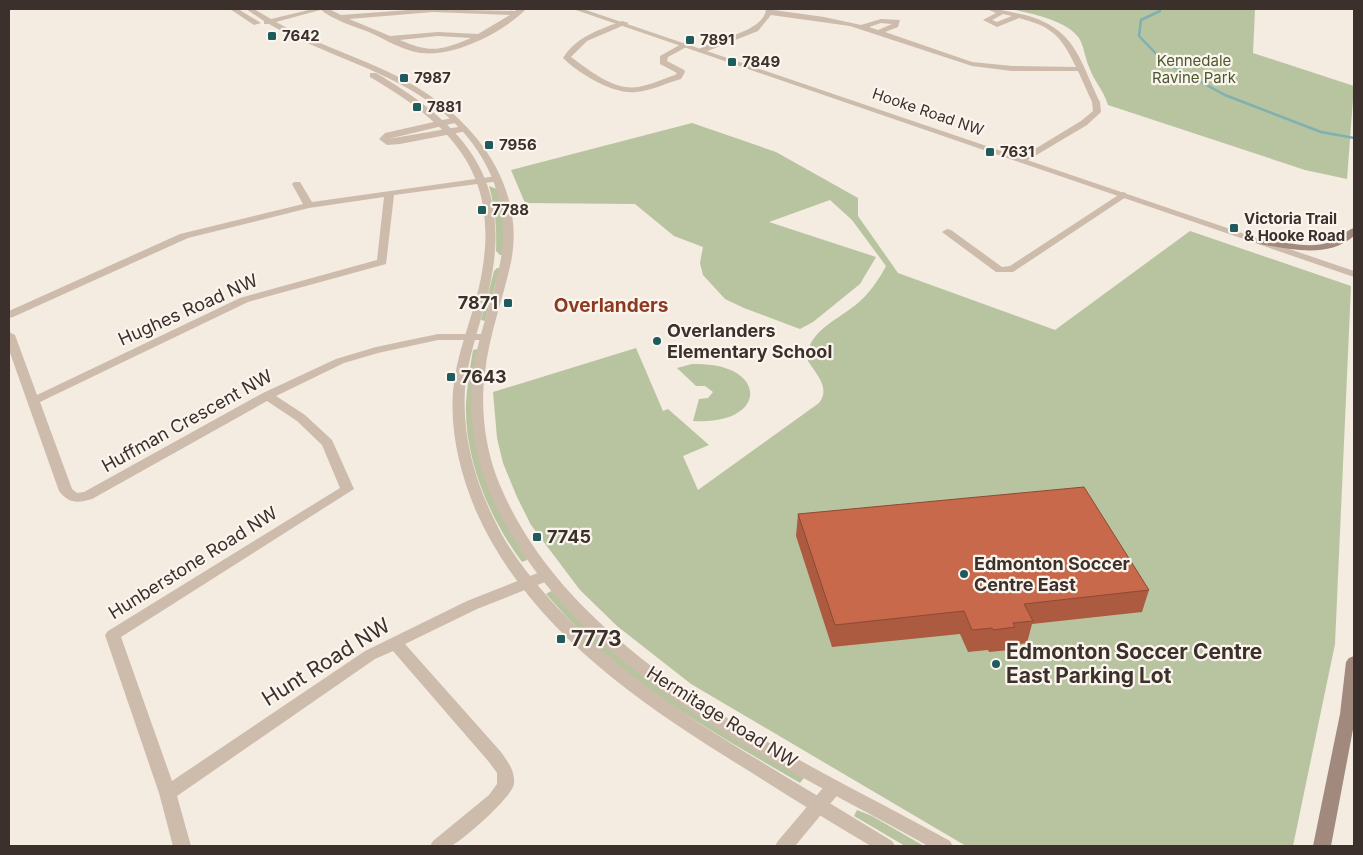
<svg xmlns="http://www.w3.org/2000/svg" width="1363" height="855" viewBox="0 0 1363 855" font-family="Inter,sans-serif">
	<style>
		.green { fill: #b8c4a0 }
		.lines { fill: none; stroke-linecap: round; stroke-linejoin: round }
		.stream { stroke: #7fb0b2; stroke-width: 2.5 }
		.minor { fill: #cdbbac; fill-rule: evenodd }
		.tertiary { fill: #cdbbac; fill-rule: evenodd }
		.secondary { fill: #a18a7d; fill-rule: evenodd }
		.wall { fill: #ac5a40 }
		.building { fill: #c8694b; stroke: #8c4a34 }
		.poi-dot { fill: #1f5a5e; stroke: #fbf5ee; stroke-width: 2 }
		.labels { text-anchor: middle; stroke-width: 4.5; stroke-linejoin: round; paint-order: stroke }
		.far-poi-label { font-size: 15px; font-weight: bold; fill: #3b302b; stroke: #fbf5ee; text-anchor: start }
		.far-park-label { font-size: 15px; fill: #4a5a2e; stroke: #fbf5ee }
		.far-street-label { font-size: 15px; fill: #3b302b; stroke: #fbf5ee }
		.poi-label { font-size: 18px; font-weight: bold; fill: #3b302b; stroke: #fbf5ee; text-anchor: start }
		.street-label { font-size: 18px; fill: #3b302b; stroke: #fbf5ee }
		.neighbourhood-label { font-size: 19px; font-weight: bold; fill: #8c3b22; stroke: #fbf5ee }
		.near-poi-label { font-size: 21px; font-weight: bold; fill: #3b302b; stroke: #fbf5ee; text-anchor: start }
		.near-street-label { font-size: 21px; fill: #3b302b; stroke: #fbf5ee }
	</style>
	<rect width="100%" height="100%" fill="#f4ebe1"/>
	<!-- green -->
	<g class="green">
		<path d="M1012 9H1255L1253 53 1354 86 1347 179 1305 170 1108 105C1104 91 1094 81 1089 67 1085 58 1084 46 1079 38 1066 20 1032 14 1012 9Z"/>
		<path d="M692 123 776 152 858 198V216L898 273 1055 330 1190 231 1351 286 1335 644 1293 846H966L691 684 617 626 580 590 531 525 517 497 503 463 497 438 493 392 636 348 663 411 668 409 709 445 683 456 698 490 819 403C831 388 816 374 808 361 804 332 840 319 858 303 868 295 880 278 886 266L852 220 830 200 769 222 876 257 860 284 813 322 800 329 744 308 725 299 703 275 700 263 703 247 674 236 635 204 525 203 511 170Z"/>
		<path d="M489 186 497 189 503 216V255H500L496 251C497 229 495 208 489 186Z"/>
		<path d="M497 268H500L485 321 481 320 494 271Z"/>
		<path d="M478 349 476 372 492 493 506 523 524 552 527 560 522 562C489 518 464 458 466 403 467 385 470 367 473 350Z"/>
		<path d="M692 364C769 361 770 426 693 421L699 399 708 398 713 392 705 386H696L677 368Z"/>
		<path d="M551 591 559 596 579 618 804 778 800 783C735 745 668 708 611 659 587 639 566 617 546 594Z"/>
		<path d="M857 810 872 816 924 846H905L854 816Z"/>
	</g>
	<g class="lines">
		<!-- stream -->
		<path class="stream" d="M1160 9V11L1141 20 1139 36 1164 62 1225 95 1321 132 1354 138"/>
		<!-- minor -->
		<g class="minor">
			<path d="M320 9H329L341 15 422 9 515 11 518 9H526C504 32 454 57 422 53 406 52 384 39 369 32 353 26 333 20 320 9ZM433 12 510 15 478 34 438 32 390 36 349 19ZM438 36 471 38C440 51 430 53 400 40Z"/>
			<path d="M766 9 824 17 861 25 881 19 900 20 898 27 885 32 972 62 1012 66 1076 67C1061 36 1053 27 1019 18L997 27 983 20 996 13 987 9C1000 9 1012 12 1025 15 1076 29 1079 59 1100 102L1101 112 1087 125 1023 163 1020 162V158L1081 121 1093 111 1092 102 1078 71H1012L972 66 850 26 771 15 758 31 705 52 698 50C714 38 764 33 766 9ZM1003 14 1012 16 997 22 992 20ZM881 23 892 24 878 30 869 27Z"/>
			<path d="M622 21 629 23 587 41 571 57C589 70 614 91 638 87 650 85 663 79 675 75L677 73 660 64V56L685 42H688V46L668 57 667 61 684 70 685 72 681 79C666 83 651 91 636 92 614 95 578 73 563 58 577 36 599 30 622 21Z"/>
			<path d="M456 117 460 120 459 122 388 139 464 126 468 129 467 131 400 144 387 145 379 139 385 133Z"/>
			<path d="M497 176 500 177V181L394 195 386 264 248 302 40 402 72 489 77 493 84 492 263 393 336 359 376 347 438 334H486L492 337 486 340H438L378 353 344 363 276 396 305 415 332 440 354 489 121 637 172 781 365 651 467 601 540 572H550L552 576 550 580 477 609 405 644 501 752C508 762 515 771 514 783 514 796 465 838 453 845 447 848 437 846 430 846L433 841 489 795 497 784V773L489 762 393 651 375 659 177 796 191 846H173L159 793 105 635 108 631 340 488 322 445 297 421 267 401 92 499C78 503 69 504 59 491L9 350V332L15 335 37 395 240 298 377 260 384 197 309 208 188 238 13 317 9 318V311L180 234 303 204 292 184 294 182H300L312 202Z"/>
			<path d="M1123 192 1126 193V197L1013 272H996L942 232 947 229 951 230 1002 267 1010 266Z"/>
			<path d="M834 780 840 782 843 787 840 792 795 846H775L778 841 828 782Z"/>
		</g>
		<!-- tertiary -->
		<g class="tertiary">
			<path d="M230 9H238L261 23 254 25Z"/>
			<path d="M246 9H254L271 19 313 9H324L276 22C328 51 388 64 436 100 488 138 524 197 511 262 503 299 489 335 485 372 480 408 485 449 499 483 572 660 793 754 950 841L953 846H928C768 756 558 666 486 483 473 449 468 408 473 372 478 333 495 297 501 258 511 193 481 138 428 101 379 67 320 53 269 24H264V21Z"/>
			<path d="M573 9H583L1354 271V277Z"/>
			<path d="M370 73H376C466 126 514 180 489 289 481 323 468 355 465 389 462 436 475 482 496 523 508 549 527 573 546 595 606 664 682 714 760 761 804 788 848 814 892 841L895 846H871C830 822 790 797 749 771 643 706 528 629 476 511 460 473 450 432 453 391 456 355 471 322 479 287 503 180 459 129 370 77Z"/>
		</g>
		<!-- secondary -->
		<g class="secondary">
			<path d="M1354 228V236C1327 259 1291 249 1259 244L1254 241 1259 238C1281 241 1308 250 1330 242 1339 239 1345 231 1354 228Z"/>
			<path d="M1354 656V724L1331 846H1313L1340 714 1346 662 1349 658Z"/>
		</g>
	</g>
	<!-- wall -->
	<path class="wall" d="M798 514 1149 590 1142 612 1032 624 1027 643 1011 645 1010 650 989 652 988 650 968 652 960 634 832 647 796 536Z"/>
	<!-- building -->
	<path class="building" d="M1084 487 1149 590 1024 604 1033 621 1013 623 1015 627 993 630 992 628 972 630 964 611 835 625 798 514Z"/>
	<!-- markers -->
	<g class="poi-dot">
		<rect x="267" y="31" width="10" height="10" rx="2.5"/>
		<rect x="685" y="35" width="10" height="10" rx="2.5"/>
		<rect x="727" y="57" width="10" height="10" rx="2.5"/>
		<rect x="399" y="73" width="10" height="10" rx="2.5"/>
		<rect x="412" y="102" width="10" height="10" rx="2.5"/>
		<rect x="484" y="140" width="10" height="10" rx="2.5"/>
		<rect x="985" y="147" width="10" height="10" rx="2.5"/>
		<rect x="477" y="205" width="10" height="10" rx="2.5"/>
		<rect x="1229" y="223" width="10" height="10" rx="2.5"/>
		<rect x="503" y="298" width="10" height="10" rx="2.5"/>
		<circle cx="657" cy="341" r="5"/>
		<rect x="446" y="372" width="10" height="10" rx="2.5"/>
		<rect x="532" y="532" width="10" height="10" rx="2.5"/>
		<circle cx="964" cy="574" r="5"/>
		<rect x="556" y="634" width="10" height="10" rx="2.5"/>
		<circle cx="996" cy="664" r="5"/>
	</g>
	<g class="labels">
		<!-- far-poi labels -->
		<g class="far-poi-label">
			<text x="282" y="41">7642</text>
			<text x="700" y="45">7891</text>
			<text x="742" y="67">7849</text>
			<text x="414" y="83">7987</text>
			<text x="427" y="112">7881</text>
			<text x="499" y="150">7956</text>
			<text x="1000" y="157">7631</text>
			<text x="492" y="215">7788</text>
			<text x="1244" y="224">Victoria Trail<tspan x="1244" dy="17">&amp; Hooke Road</tspan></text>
		</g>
		<!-- far-park labels -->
		<g class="far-park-label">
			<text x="1194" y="66">Kennedale<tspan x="1194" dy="17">Ravine Park</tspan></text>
		</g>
		<!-- far-street labels -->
		<g class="far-street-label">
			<text transform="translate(928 112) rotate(19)" y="5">Hooke Road NW</text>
		</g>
		<!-- poi labels -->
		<g class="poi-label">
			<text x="498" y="309" text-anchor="end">7871</text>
			<text x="667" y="337">Overlanders<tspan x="667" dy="21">Elementary School</tspan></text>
			<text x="461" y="383">7643</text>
			<text x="547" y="543">7745</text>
			<text x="974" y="570">Edmonton Soccer<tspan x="974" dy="21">Centre East</tspan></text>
		</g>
		<!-- street labels -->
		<g class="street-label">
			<text transform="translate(188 310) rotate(-24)" y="6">Hughes Road NW</text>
			<text transform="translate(187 421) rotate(-29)" y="6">Huffman Crescent NW</text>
			<text transform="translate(193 563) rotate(-32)" y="6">Hunberstone Road NW</text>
			<text transform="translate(722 717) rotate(32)" y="6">Hermitage Road NW</text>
		</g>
		<!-- neighbourhood labels -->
		<g class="neighbourhood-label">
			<text x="611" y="312">Overlanders</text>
		</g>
		<!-- near-poi labels -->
		<g class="near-poi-label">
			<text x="571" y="646">7773</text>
			<text x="1006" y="659">Edmonton Soccer Centre<tspan x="1006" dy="24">East Parking Lot</tspan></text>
		</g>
		<!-- near-street labels -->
		<g class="near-street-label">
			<text transform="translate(326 662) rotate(-32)" y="7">Hunt Road NW</text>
		</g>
	</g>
	<!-- border -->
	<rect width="1363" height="855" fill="none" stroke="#3b302b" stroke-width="20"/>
</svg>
